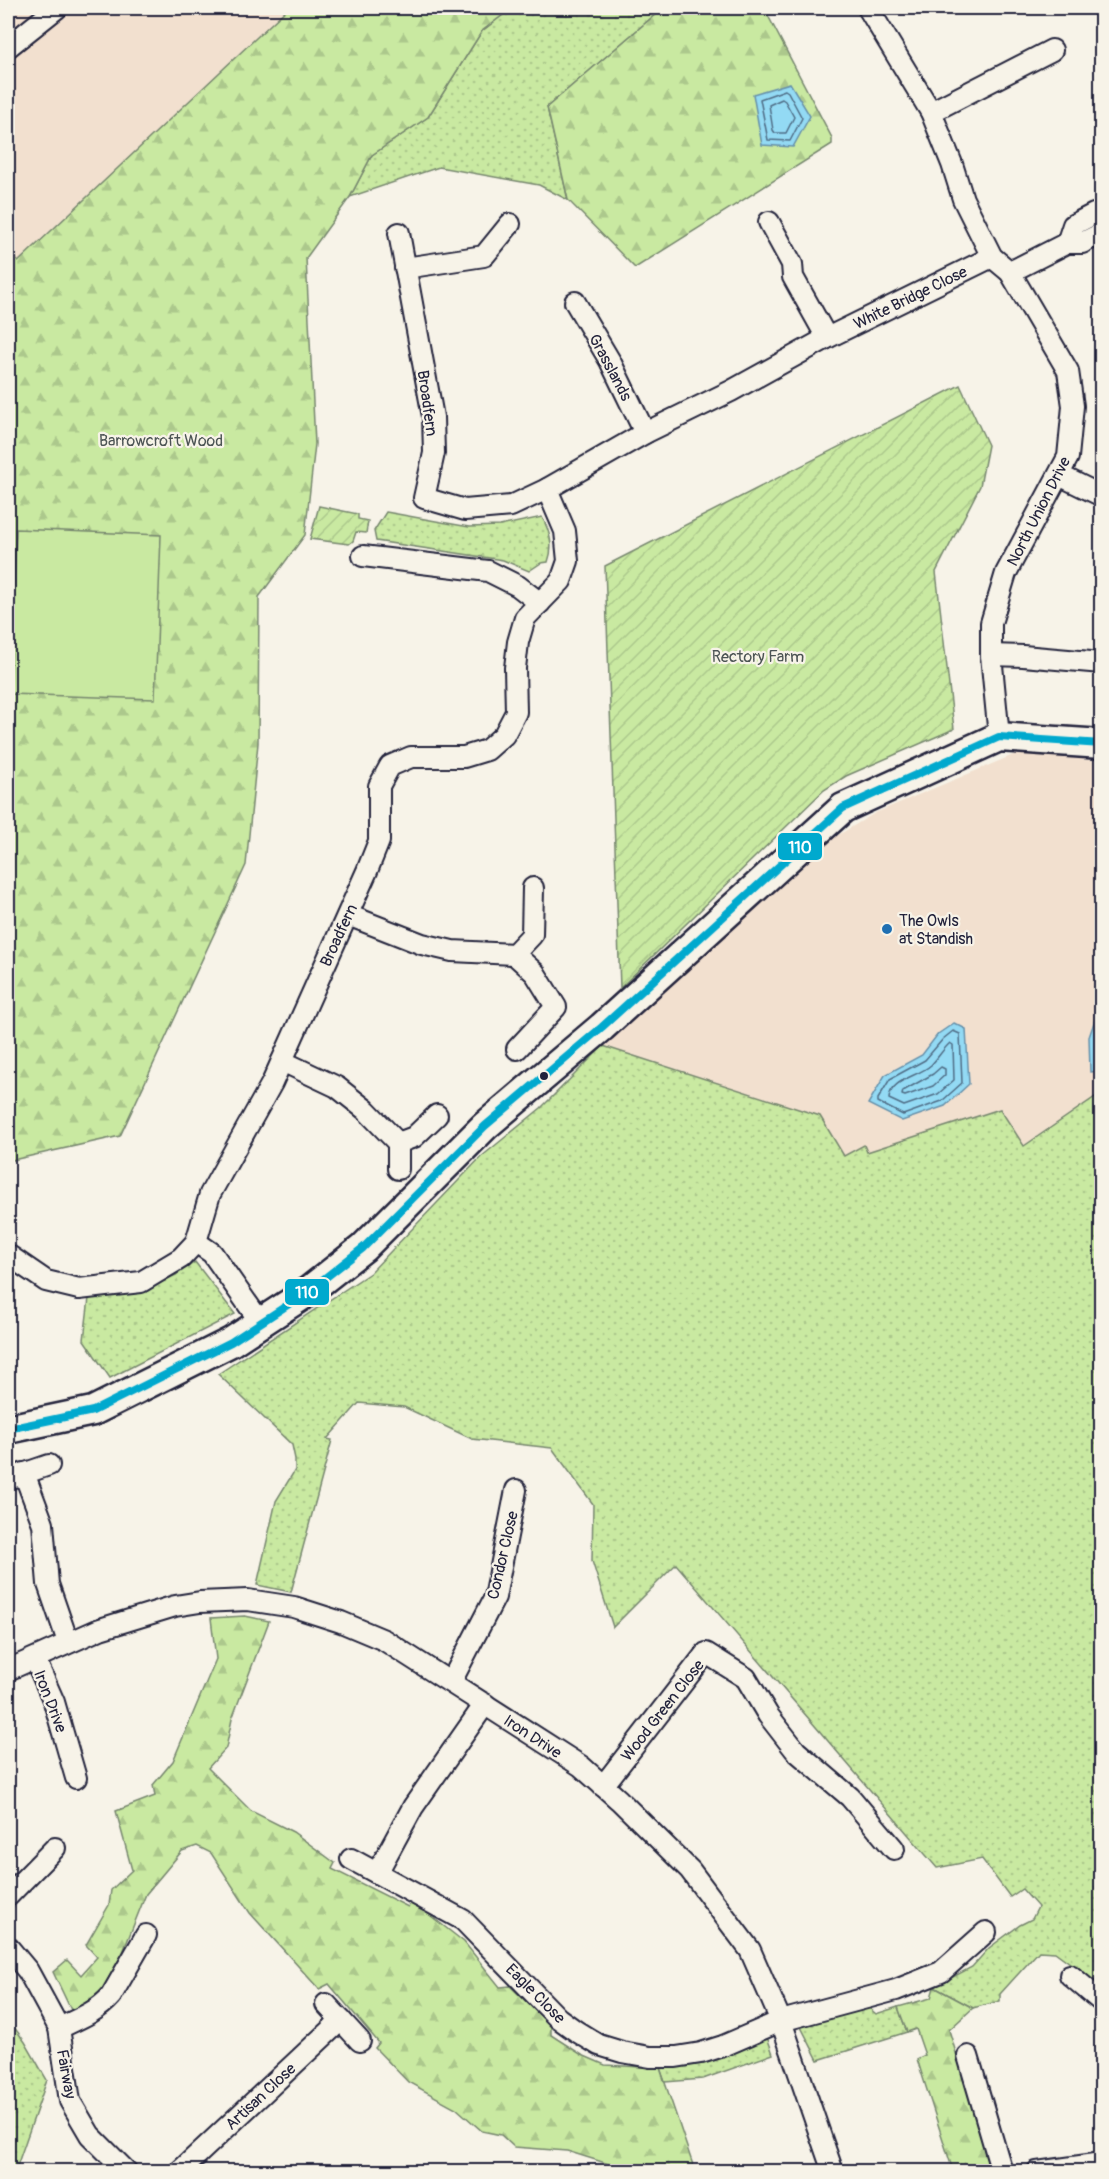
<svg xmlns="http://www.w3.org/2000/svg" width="1109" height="2179" viewBox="0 0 1109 2179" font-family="Pangolin,sans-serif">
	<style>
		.built { fill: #f2e0cf }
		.grass { fill: url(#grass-dots); stroke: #76866e; stroke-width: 1.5 }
		.forest { fill: url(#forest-firs); stroke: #76866e; stroke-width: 1.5 }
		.garden { fill: url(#garden-furrows); stroke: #76866e; stroke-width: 1.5 }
		.pitch { fill: #c9e9a1; stroke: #76866e; stroke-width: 1.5 }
		.water { fill: #93daf4; stroke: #6690aa; stroke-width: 1.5 }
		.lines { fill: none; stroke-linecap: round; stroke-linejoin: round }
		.shore { stroke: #4f6c85; stroke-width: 1.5 }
		.minor-casing { stroke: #22223b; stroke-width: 24 }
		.secondary-casing { stroke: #22223b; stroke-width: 33 }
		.minor { stroke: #f7f3e8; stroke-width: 20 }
		.secondary { stroke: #f7f3e8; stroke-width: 28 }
		.bus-1-casing { stroke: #f7f3e8; stroke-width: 12 }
		.bus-1 { stroke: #00a9ce; stroke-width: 8 }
		.poi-dot { fill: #1f6fb2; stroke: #f7f3e8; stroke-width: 2 }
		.bus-dot { fill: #22223b; stroke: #f7f3e8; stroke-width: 2 }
		.labels { text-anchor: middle; stroke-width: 4.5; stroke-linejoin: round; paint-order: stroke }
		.street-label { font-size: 16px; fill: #22223b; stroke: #f7f3e8 }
		.park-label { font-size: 16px; fill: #4c5454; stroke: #f7f3e8 }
		.poi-label { font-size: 16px; fill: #22223b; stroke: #f7f3e8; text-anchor: start }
		.line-badge { stroke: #f7f3e8; stroke-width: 2 }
		.badge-label { font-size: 16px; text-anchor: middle; font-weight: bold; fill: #fff }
	</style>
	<defs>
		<pattern id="grass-dots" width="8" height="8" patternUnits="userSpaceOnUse" patternTransform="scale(1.5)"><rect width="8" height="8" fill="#c9e9a1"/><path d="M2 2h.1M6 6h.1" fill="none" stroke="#acc88c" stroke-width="1.8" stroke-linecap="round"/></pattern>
		<pattern id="forest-firs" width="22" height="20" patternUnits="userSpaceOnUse" patternTransform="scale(1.5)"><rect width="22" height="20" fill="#c9e9a1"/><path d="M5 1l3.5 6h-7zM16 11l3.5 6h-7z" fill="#acc88c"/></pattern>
		<pattern id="garden-furrows" width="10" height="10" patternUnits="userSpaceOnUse" patternTransform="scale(1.5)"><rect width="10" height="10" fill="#c9e9a1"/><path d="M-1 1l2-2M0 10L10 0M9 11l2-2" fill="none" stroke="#acc88c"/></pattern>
	</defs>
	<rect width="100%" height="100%" fill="#f7f3e8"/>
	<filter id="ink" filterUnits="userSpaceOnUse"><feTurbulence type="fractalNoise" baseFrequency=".0167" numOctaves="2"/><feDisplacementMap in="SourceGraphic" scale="12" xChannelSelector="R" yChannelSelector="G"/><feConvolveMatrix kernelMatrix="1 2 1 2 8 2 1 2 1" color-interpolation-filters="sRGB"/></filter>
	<g filter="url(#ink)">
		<!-- built -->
		<g class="built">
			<path d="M8 8H288L18 262 8 247Z"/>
			<path d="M1018 753 1101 761V1093L1024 1146 1000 1109 867 1152 863 1145 844 1156 820 1116 603 1046 711 944 835 837 875 813Z"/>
		</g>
		<!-- grass -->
		<g class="grass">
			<path d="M512 8H663L547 107 568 200 539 185 439 167 350 197 372 155 428 117 482 31Z"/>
			<path d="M386 512 469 527 500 526 542 517C550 532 554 546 548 562L541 563 529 571 503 560 376 541 374 531Z"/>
			<path d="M603 1046 820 1116 844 1156 864 1145 867 1152 1000 1109 1024 1146 1101 1093V1986L1055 1952 1039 1951 1000 1994V2001L973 2008 934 1987 972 1967 989 1948 1020 1925 1032 1919 1038 1907 1022 1889 1010 1897 982 1859 937 1868 676 1564 613 1627 592 1561 593 1504 552 1448 472 1439 404 1407 359 1403 327 1439 332 1440 291 1592 257 1585 276 1501 295 1470V1459L292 1445 218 1374 370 1273 481 1157 541 1108Z"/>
			<path d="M195 1262 235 1314 110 1378 84 1340 89 1298 142 1290 176 1275Z"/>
			<path d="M868 2007 876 2014 898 2007 907 2032 818 2060 800 2025Z"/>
			<path d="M8 2019 25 2042 47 2080 15 2172 8 2171Z"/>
			<path d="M767 2037 773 2054 703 2079 665 2082 660 2068 703 2064Z"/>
		</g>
		<!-- forest -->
		<g class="forest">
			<path d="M288 8H512L482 31 428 117 372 155 350 197 306 258 315 444 305 535 259 597 258 743 246 865 120 1136 8 1161V247L18 262Z"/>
			<path d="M663 8H764L832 138V144L635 268 568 200 547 107Z"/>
			<path d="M245 1616 269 1621 232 1719 226 1748 208 1768 251 1811 293 1832 335 1863 332 1869 408 1907 412 1901 464 1942 500 1987 510 1986 551 2026V2035L582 2055 605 2065 660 2068 695 2171H631L567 2151 514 2147 501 2135 482 2131 456 2108 408 2082 375 2048 379 2043 329 1984 319 1989 250 1913 211 1853 197 1846 182 1851 146 1894 123 1952 96 2001 72 2012 53 1972 67 1960 81 1975 97 1957 86 1945 109 1905 111 1890 132 1870 116 1811 155 1796 153 1785 173 1761 216 1659 211 1618Z"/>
			<path d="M934 1987 973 2008 949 2030 990 2165 967 2171H953L917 2059 925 2055 916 2029 907 2032 898 2007 931 1998Z"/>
		</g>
		<!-- garden -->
		<g class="garden">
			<path d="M960 385 988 445 980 486 936 572 954 729 846 776 824 790 620 988 605 566Z"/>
			<path d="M319 506 358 514V519L368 521 366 533 356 532 353 541 349 544 310 539Z"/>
		</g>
		<!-- pitch -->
		<path class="pitch" d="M16 529 161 535 155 699 10 694Z"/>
		<!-- water -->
		<g class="water">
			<path d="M790 83 810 116 793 147 762 145 753 94Z"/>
			<path d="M1099 1008H1102L1101 1071 1090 1072 1089 1037Z"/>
			<path d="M954 1023 966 1029 969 1084 945 1106 902 1121 868 1104 885 1075 922 1055 938 1034Z"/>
		</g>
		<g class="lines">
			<!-- shore -->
			<g class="shore">
				<path d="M785 90 788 92 802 118 790 141 768 140 760 99Z"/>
				<path d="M782 99 785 101 794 117 786 133H775L773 130 769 105Z"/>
				<path d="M953 1031 960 1034 962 1083 942 1101 903 1115 878 1102V1099L890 1079 925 1060 943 1039Z"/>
				<path d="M950 1043 953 1045 954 1080 938 1094 904 1106 889 1099C890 1079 918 1077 931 1065 938 1058 943 1049 950 1043Z"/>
				<path d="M941 1067 945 1069V1075L933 1086 905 1096 902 1095 903 1091 933 1074Z"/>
			</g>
			<defs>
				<g id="minor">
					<path d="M868 8 931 112 952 164 963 199 992 257 1010 272 1068 371 1073 406 1068 457 1006 573 991 623V655L999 737"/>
					<path d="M8 47 57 8"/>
					<path d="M931 112 1052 50"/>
					<path d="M1094 214 1073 225 1067 243H1082L1102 233"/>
					<path d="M769 222 792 264 793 277 827 338"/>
					<path d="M405 268 484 256 510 224"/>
					<path d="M1010 272 1067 243"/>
					<path d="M575 302 610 361 645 433"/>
					<path d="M1059 475 1102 496"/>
					<path d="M547 489 645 433 731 391 827 338 992 257"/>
					<path d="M363 556 488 571 518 586 540 603"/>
					<path d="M991 655 1023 656 1102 663"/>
					<path d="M348 915 422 944 452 951 514 954 532 935 533 888"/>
					<path d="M514 954 535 973 556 1007 517 1049"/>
					<path d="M282 1061 337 1087 366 1110 398 1143V1169"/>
					<path d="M398 1143 414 1137 437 1115"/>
					<path d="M8 1255 46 1281 79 1289 141 1282 181 1258 196 1242"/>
					<path d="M261 1323 212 1253 196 1242 210 1194 272 1083 367 871 379 841V786L390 766 411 757H464L487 750 504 735 516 712 515 668 518 642 525 618 561 581 568 561 565 531 547 489 511 506 465 510 424 498 434 453 433 417 399 233"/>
					<path d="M24 1473 43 1524 48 1584 68 1642"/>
					<path d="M8 1479 49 1465"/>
					<path d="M35 1659 54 1702 76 1778"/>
					<path d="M8 1670 100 1629 175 1606 200 1602 248 1600 294 1607 341 1622 384 1640 581 1766 619 1800 690 1870 750 1950 781 2021 833 2172"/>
					<path d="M451 1682 495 1597 516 1490"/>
					<path d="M603 1786 706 1653 746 1678 768 1715 796 1751 850 1797 894 1849"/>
					<path d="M351 1859 463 1920 558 2018 576 2031 599 2045 622 2052 650 2057H676L701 2053 723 2046 781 2021 896 1990 941 1972 986 1932"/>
					<path d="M377 1873 413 1807 485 1704"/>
					<path d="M8 1896 55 1848"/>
					<path d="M8 1947 28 1971 59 2028 70 2101 90 2135 127 2172"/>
					<path d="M1070 1975 1102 2002"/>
					<path d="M326 2004 360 2041"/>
					<path d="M59 2028C78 2019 97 2012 111 1996L146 1935"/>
					<path d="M968 2056 1002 2172"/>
					<path d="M179 2172 341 2020"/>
					<path d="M1037 2172 1102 2163"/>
				</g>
				<path id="secondary" d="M8 1429 93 1411 231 1342 306 1293 363 1248 485 1126 602 1027 843 808 999 737 1102 744"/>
			</defs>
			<!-- minor casing -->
			<use href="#minor" class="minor-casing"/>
			<!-- secondary casing -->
			<use href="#secondary" class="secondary-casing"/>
			<!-- minor -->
			<use href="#minor" class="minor"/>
			<!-- secondary -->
			<use href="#secondary" class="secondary"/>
			<defs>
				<path id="bus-1" d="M8 1429 93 1411 231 1342 306 1293 363 1248 485 1126 602 1027 843 808 999 737 1102 744"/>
			</defs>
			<!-- bus-1 casing -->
			<use href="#bus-1" class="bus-1-casing"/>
			<!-- bus-1 -->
			<use href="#bus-1" class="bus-1"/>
		</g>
	</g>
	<!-- markers -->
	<circle class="poi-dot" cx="887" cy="929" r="6"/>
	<circle class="bus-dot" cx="544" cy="1076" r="5"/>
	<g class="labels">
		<!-- street labels -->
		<g class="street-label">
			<text transform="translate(910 297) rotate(-26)" y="6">White Bridge Close</text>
			<text transform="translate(611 367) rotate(62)" y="6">Grasslands</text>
			<text transform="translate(428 403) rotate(82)" y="6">Broadfern</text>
			<text transform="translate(1038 511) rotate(-63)" y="6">North Union Drive</text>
			<text transform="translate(338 935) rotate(-65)" y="6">Broadfern</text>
			<text transform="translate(502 1555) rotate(-77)" y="6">Condor Close</text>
			<text transform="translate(51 1701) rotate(69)" y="6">Iron Drive</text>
			<text transform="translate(662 1710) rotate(-52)" y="6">Wood Green Close</text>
			<text transform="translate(533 1736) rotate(33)" y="6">Iron Drive</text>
			<text transform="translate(536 1993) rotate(45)" y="6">Eagle Close</text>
			<text transform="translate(67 2074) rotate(80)" y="6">Fairway</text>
			<text transform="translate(260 2096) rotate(-43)" y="6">Artisan Close</text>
		</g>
		<!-- park labels -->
		<g class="park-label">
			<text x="161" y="446">Barrowcroft Wood</text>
			<text x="758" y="662">Rectory Farm</text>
		</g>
		<!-- poi labels -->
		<g class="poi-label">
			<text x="899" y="926">The Owls<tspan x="899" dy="18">at Standish</tspan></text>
		</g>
	</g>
	<g class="line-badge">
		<rect x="777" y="832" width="46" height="29" rx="6" fill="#00a9ce"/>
		<rect x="284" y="1278" width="46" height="28" rx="6" fill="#00a9ce"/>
	</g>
	<g class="badge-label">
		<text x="800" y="853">110</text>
		<text x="307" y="1298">110</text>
	</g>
	<!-- margin -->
	<rect width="1109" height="2179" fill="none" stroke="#f7f3e8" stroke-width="30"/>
	<rect x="15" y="15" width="1079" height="2149" fill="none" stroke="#22223b" stroke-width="2" filter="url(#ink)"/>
</svg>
